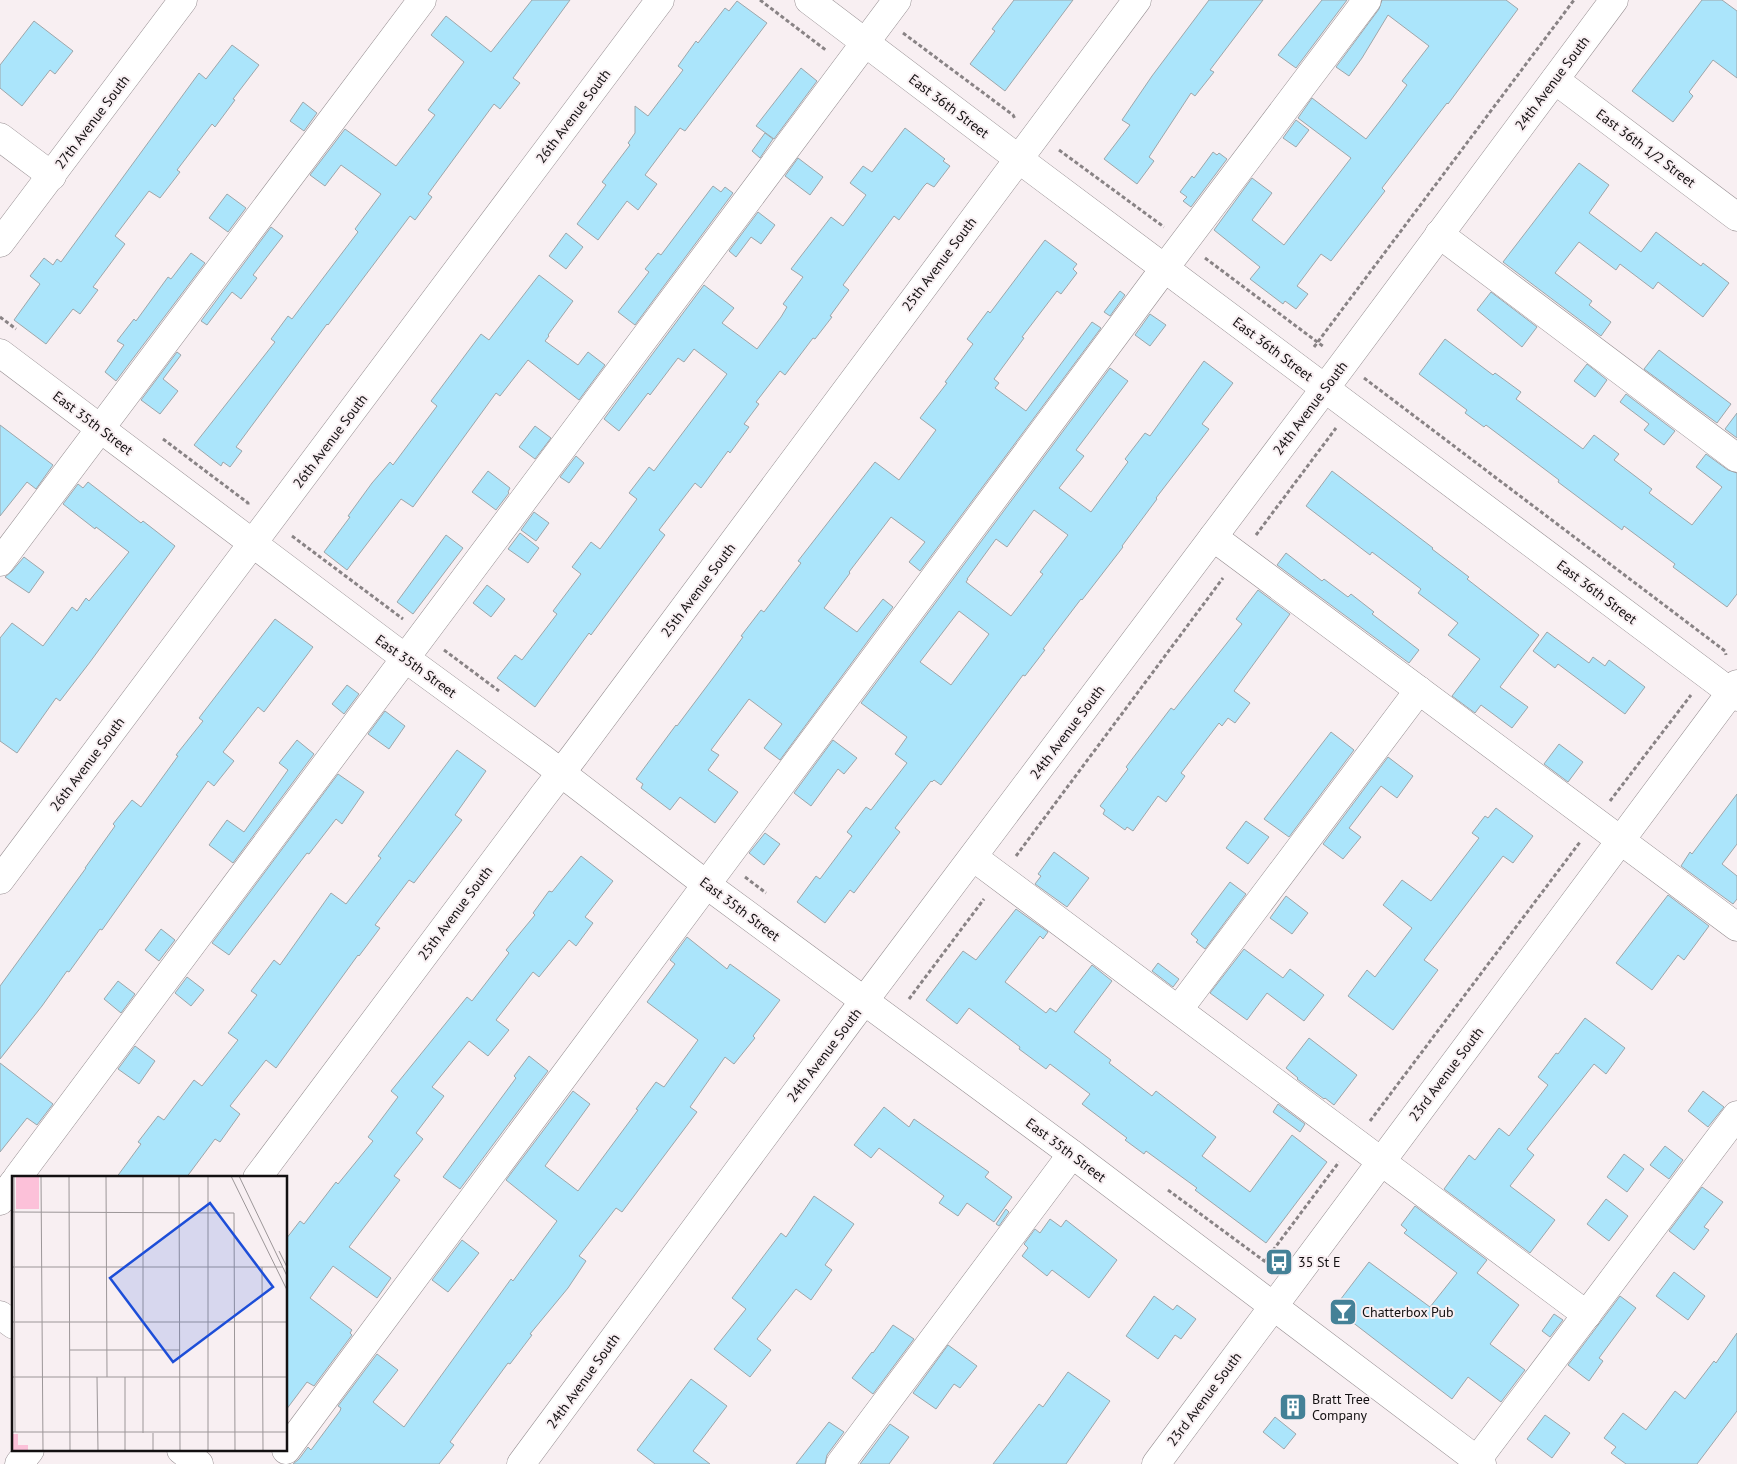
<svg xmlns="http://www.w3.org/2000/svg" width="1737" height="1464" font-family="'PT Sans',sans-serif">
<rect width="100%" height="100%" fill="#f8eff2"/>
<g fill="#abe5fb" stroke="#9ea6aa" fill-rule="evenodd">
<polygon points="532,0 570,0 513,78 520,83 500,109 494,104 428,194 432,197 415,220 410,216 328,325 327,324 236,447 242,451 230,467 223,462 221,466 194,445 275,342 271,339 288,316 292,319 358,232 355,229 381,194 341,165 325,186 310,175 345,129 396,166 435,115 428,110 464,62 431,35 446,16 491,52"/>
<polygon points="1014,0 1073,0 1005,91 970,64 995,31 992,29"/>
<polygon points="1209,0 1263,0 1210,70 1214,72 1195,96 1191,93 1149,157 1154,161 1137,184 1104,159 1130,125 1122,120 1152,76"/>
<polygon points="1322,0 1347,0 1296,68 1278,55"/>
<polygon points="1382,0 1506,0 1518,9 1448,104 1447,103 1382,188 1385,191 1331,261 1321,254 1297,286 1308,294 1296,309 1285,301 1283,304 1250,279 1260,267 1214,230 1252,178 1272,193 1252,220 1284,245 1351,158 1298,118 1312,98 1366,139 1390,108 1407,85 1402,81 1429,46 1388,15 1362,58 1349,76 1336,67 1379,9"/>
<polygon points="1702,0 1722,0 1737,11 1737,78 1713,60 1689,92 1693,96 1673,122 1632,91"/>
<polygon points="737,1 767,23 685,131 680,128 645,175 657,184 638,210 627,201 598,240 577,224 606,185 602,182 630,145 628,143 635,133 635,106 648,116 683,70 678,66 696,41 698,43 725,8 729,11"/>
<polygon points="34,21 73,51 55,74 50,70 22,106 0,88 0,65"/>
<polygon points="232,45 259,65 233,99 235,100 215,127 212,124 177,170 180,172 160,198 149,191 115,236 125,244 93,287 98,290 80,314 73,309 46,344 14,320 40,284 30,276 44,258 53,265 57,259 61,262 199,73 206,79"/>
<polygon points="801,68 817,81 774,139 756,126"/>
<polygon points="303,102 317,113 304,131 290,121"/>
<polygon points="1296,120 1309,130 1296,147 1283,138"/>
<polygon points="905,128 945,159 943,161 950,166 934,187 927,183 924,186 899,220 894,216 843,285 849,290 830,316 832,317 815,339 813,338 785,375 780,371 756,402 759,404 744,424 749,427 730,453 728,451 701,488 695,483 659,530 665,535 591,635 589,633 535,707 497,678 515,655 522,660 557,614 553,611 581,574 572,567 591,542 600,549 637,499 629,493 649,467 654,471 727,374 694,349 684,362 678,358 650,395 648,393 619,431 604,419 704,285 734,308 722,323 757,349 781,317 787,307 783,304 803,277 791,269 831,217 843,226 866,195 850,183 863,166 872,172"/>
<polygon points="765,133 773,139 760,158 752,151"/>
<polygon points="1213,152 1217,155 1219,153 1227,159 1191,207 1183,201 1187,197 1180,192 1192,176 1194,178"/>
<polygon points="798,158 823,177 810,195 785,176"/>
<polygon points="1579,163 1609,185 1589,213 1641,252 1656,232 1701,266 1703,263 1729,283 1703,317 1658,282 1653,289 1620,264 1616,270 1579,242 1555,273 1592,301 1589,305 1611,322 1601,336 1503,262"/>
<polygon points="713,186 721,192 725,187 733,193 635,325 618,312 649,272 645,269 658,253 661,255"/>
<polygon points="227,194 246,208 228,232 209,218"/>
<polygon points="758,212 775,225 761,244 751,237 736,257 729,251"/>
<polygon points="271,227 283,236 253,275 257,278 241,299 232,292 207,325 201,321"/>
<polygon points="566,233 583,247 566,269 549,256"/>
<polygon points="1045,240 1077,264 1073,269 1077,273 1061,294 1057,291 1022,337 1024,338 994,379 999,383 995,388 1026,411 1092,322 1101,328 920,571 909,562 925,542 891,517 849,572 850,573 824,608 857,632 883,599 893,607 780,760 764,748 782,724 749,699 711,750 719,755 708,770 738,792 715,823 680,797 670,810 641,788 643,784 636,779 676,725 677,726 716,674 743,637 741,636 761,610 764,612 801,563 798,561 875,462 899,480 936,430 920,418 947,383 945,382 973,344 967,339 988,311 990,313"/>
<polygon points="191,253 205,263 116,381 105,372 124,345 117,341 134,319 136,321 168,277 171,279"/>
<polygon points="539,275 573,301 548,335 549,336 545,341 578,365 588,352 605,365 579,400 528,360 500,396 496,393 413,507 401,499 347,570 324,552 350,517 348,516 372,483 390,462 393,465 437,406 431,401 481,334 489,340"/>
<polygon points="1120,291 1125,295 1110,316 1104,312"/>
<polygon points="1491,292 1537,327 1522,347 1477,310"/>
<polygon points="1150,314 1166,325 1150,346 1135,335"/>
<polygon points="1445,339 1493,375 1495,373 1521,392 1516,399 1583,449 1594,435 1619,454 1614,460 1652,489 1649,493 1692,525 1722,487 1696,467 1706,454 1728,470 1737,473 1737,594 1727,607 1673,567 1675,564 1624,526 1622,530 1558,482 1559,480 1486,425 1484,427 1465,413 1467,410 1419,374"/>
<polygon points="1659,350 1731,404 1717,423 1644,369"/>
<polygon points="177,352 181,355 163,379 178,391 160,414 141,400"/>
<path d="M 1204,361 L 1233,383 L 1202,424 L 1209,429 L 1156,498 L 1157,499 L 1122,546 L 1123,547 L 1082,600 L 1081,599 L 1043,649 L 1045,650 L 1025,676 L 1023,675 L 941,785 L 934,780 L 932,782 L 931,781 L 895,828 L 900,832 L 854,893 L 850,890 L 825,923 L 797,902 L 816,876 L 820,879 L 852,836 L 847,832 L 866,807 L 871,810 L 907,763 L 895,754 L 907,737 L 861,703 L 1110,368 L 1128,381 L 1076,450 L 1084,456 L 1059,488 L 1091,512 L 1128,462 L 1125,459 L 1145,433 L 1150,436 ZM 1034,510 L 1068,535 L 1040,572 L 1043,574 L 1011,616 L 966,582 L 968,579 L 967,579 L 996,539 L 1007,547 ZM 959,611 L 989,634 L 951,685 L 920,662 Z"/>
<polygon points="1587,364 1607,380 1595,397 1574,381"/>
<polygon points="1626,394 1675,431 1664,445 1644,430 1649,424 1620,402"/>
<polygon points="1737,413 1737,438 1725,429"/>
<polygon points="0,425 53,465 36,489 27,482 0,516"/>
<polygon points="535,426 551,438 535,459 519,447"/>
<polygon points="576,456 584,463 569,483 560,477"/>
<polygon points="488,471 510,488 508,492 509,493 496,510 472,492"/>
<polygon points="1332,471 1433,548 1432,549 1469,577 1467,579 1539,635 1500,687 1528,707 1512,728 1481,705 1475,713 1452,696 1480,659 1448,635 1458,623 1418,593 1421,589 1372,552 1370,555 1306,506"/>
<polygon points="88,482 141,523 143,521 175,546 90,662 60,701 56,698 17,753 0,741 0,638 12,623 43,646 72,607 77,611 86,598 89,601 129,552 96,527 95,529 63,504 78,484 83,488"/>
<polygon points="534,512 549,523 536,541 521,530"/>
<polygon points="520,533 539,548 528,563 508,549"/>
<polygon points="446,535 463,548 413,614 397,602"/>
<polygon points="1286,553 1322,581 1324,579 1348,597 1351,594 1374,612 1372,614 1419,650 1409,663 1277,565"/>
<polygon points="24,557 44,572 29,593 5,577 12,571"/>
<polygon points="487,585 505,599 491,617 473,603"/>
<polygon points="1258,590 1290,614 1234,691 1250,703 1235,723 1228,718 1222,726 1219,723 1181,773 1185,776 1166,802 1158,796 1133,831 1127,827 1125,830 1103,814 1105,810 1100,806 1128,769 1126,767 1171,708 1174,710 1242,624 1236,619"/>
<polygon points="275,619 313,647 264,712 258,707 223,752 234,761 214,786 208,781 102,930 100,929 69,972 67,971 42,1006 0,1059 0,986 86,868 85,868 115,826 113,824 132,800 141,807 178,756 176,755 203,721 199,718"/>
<polygon points="1547,632 1589,663 1593,657 1605,666 1609,660 1645,687 1625,714 1558,664 1555,668 1533,651"/>
<polygon points="347,685 359,694 344,714 332,704"/>
<polygon points="385,711 405,726 389,749 368,734"/>
<polygon points="1331,732 1354,750 1289,837 1264,819"/>
<polygon points="297,740 314,754 233,863 209,845 227,820 244,832 288,770 279,763"/>
<polygon points="833,740 857,758 844,774 838,769 811,806 794,793"/>
<polygon points="1559,744 1583,762 1568,782 1544,764"/>
<polygon points="457,750 486,771 455,815 462,820 414,883 409,880 375,925 380,928 359,956 358,955 276,1068 266,1060 230,1106 240,1114 220,1142 215,1139 186,1178 116,1178 141,1144 138,1142 158,1116 164,1120 194,1080 202,1086 238,1040 228,1033 257,995 251,991 274,960 280,965 331,893 346,904 381,858 378,856"/>
<polygon points="1388,757 1413,776 1397,798 1381,786 1349,828 1361,837 1343,859 1323,844"/>
<polygon points="338,774 364,792 342,824 336,819 309,854 307,853 229,955 212,943"/>
<polygon points="1737,794 1737,844 1722,864 1737,876 1737,899 1733,904 1681,866 1690,852 1692,854"/>
<polygon points="1496,808 1533,836 1513,863 1503,856 1424,960 1438,970 1393,1030 1348,996 1367,970 1375,977 1412,928 1383,905 1402,880 1431,901 1479,838 1472,833 1485,816 1488,818"/>
<polygon points="1246,821 1269,837 1248,864 1226,848"/>
<polygon points="765,833 780,844 764,865 749,853"/>
<polygon points="1054,852 1089,878 1067,907 1035,884 1041,876 1038,874"/>
<polygon points="581,856 613,881 585,917 593,923 576,946 569,940 539,977 533,972 496,1020 509,1030 488,1056 469,1041 432,1087 444,1096 416,1133 423,1139 394,1176 400,1180 349,1247 391,1278 377,1298 333,1266 310,1298 352,1330 350,1333 352,1335 314,1386 307,1382 286,1410 286,1239 300,1221 304,1224 336,1182 338,1184 373,1141 368,1137 398,1097 391,1091 467,997 472,1001 509,953 506,950 535,915 533,913 549,891 552,892"/>
<polygon points="1230,882 1246,894 1205,949 1196,942 1198,940 1191,934"/>
<polygon points="1668,895 1709,926 1684,960 1678,955 1652,990 1616,963"/>
<polygon points="1286,896 1308,913 1292,934 1270,918"/>
<polygon points="1016,909 1048,932 1043,939 1040,936 1005,982 1046,1013 1050,1008 1056,1012 1092,965 1112,981 1074,1032 1111,1060 1109,1063 1152,1096 1156,1091 1216,1137 1202,1156 1250,1192 1292,1135 1327,1162 1266,1243 1195,1190 1197,1188 1146,1151 1144,1154 1125,1140 1127,1138 1082,1104 1090,1094 1050,1064 1046,1069 1019,1049 1020,1047 969,1008 957,1024 926,1000 963,951 976,960"/>
<polygon points="161,929 175,940 159,961 145,950"/>
<polygon points="687,937 727,969 730,964 780,1000 753,1036 755,1038 734,1064 725,1057 690,1107 697,1112 622,1212 616,1208 579,1256 586,1261 568,1288 530,1334 532,1335 510,1364 508,1363 450,1442 454,1445 439,1464 293,1464 299,1459 308,1447 311,1450 340,1411 341,1408 338,1406 377,1354 398,1370 373,1402 404,1427 511,1279 513,1281 557,1221 506,1180 573,1091 590,1104 545,1166 578,1191 638,1110 636,1109 656,1082 664,1087 698,1040 647,1002 675,964 670,960"/>
<polygon points="1244,949 1283,978 1290,969 1324,995 1304,1021 1267,993 1247,1020 1210,993"/>
<polygon points="1158,963 1179,979 1173,987 1152,971"/>
<polygon points="187,977 204,990 191,1006 175,993"/>
<polygon points="118,981 135,994 121,1013 104,999"/>
<polygon points="1585,1018 1625,1048 1606,1074 1594,1064 1527,1149 1534,1155 1510,1186 1555,1220 1530,1253 1444,1189 1469,1155 1475,1160 1499,1128 1509,1136 1548,1085 1538,1077 1556,1053 1558,1054"/>
<polygon points="1309,1038 1357,1075 1334,1105 1325,1098 1324,1099 1297,1079 1298,1078 1286,1068"/>
<polygon points="135,1046 155,1061 139,1084 118,1069"/>
<polygon points="529,1056 548,1071 460,1189 443,1177 516,1078 514,1076"/>
<polygon points="0,1063 53,1104 37,1125 27,1118 0,1152"/>
<polygon points="1703,1091 1724,1107 1708,1127 1688,1111"/>
<polygon points="1278,1104 1305,1124 1300,1132 1273,1112"/>
<polygon points="884,1107 909,1127 914,1119 989,1172 985,1177 1012,1197 994,1222 967,1203 958,1216 939,1203 944,1196 879,1148 871,1158 854,1145"/>
<polygon points="1665,1146 1683,1160 1669,1179 1650,1165"/>
<polygon points="1624,1154 1644,1169 1627,1192 1607,1177"/>
<polygon points="1702,1187 1723,1202 1704,1227 1709,1230 1694,1250 1669,1231"/>
<polygon points="814,1196 854,1224 825,1265 832,1270 811,1300 796,1289 757,1339 771,1350 750,1377 714,1349 746,1309 732,1298 781,1233 786,1237"/>
<polygon points="1606,1199 1628,1216 1609,1241 1587,1224"/>
<polygon points="1415,1206 1487,1260 1477,1273 1519,1305 1490,1344 1525,1370 1501,1402 1468,1377 1452,1399 1334,1308 1369,1262 1430,1307 1457,1273 1404,1233 1407,1230 1401,1225"/>
<polygon points="1006,1209 1009,1212 999,1226 996,1224"/>
<polygon points="1050,1219 1061,1227 1066,1220 1117,1260 1089,1298 1052,1270 1047,1276 1022,1256 1028,1248 1024,1244 1035,1229 1040,1233"/>
<polygon points="462,1240 479,1253 448,1292 432,1280"/>
<polygon points="1674,1272 1705,1296 1688,1320 1656,1296"/>
<polygon points="1154,1296 1173,1310 1177,1305 1196,1319 1181,1339 1175,1335 1158,1359 1126,1336"/>
<polygon points="1620,1296 1636,1308 1599,1358 1603,1361 1589,1381 1568,1365"/>
<polygon points="1554,1314 1563,1320 1550,1337 1542,1331"/>
<polygon points="893,1325 914,1339 873,1394 852,1378 872,1352 873,1353"/>
<polygon points="1737,1333 1737,1411 1697,1464 1626,1464 1611,1453 1616,1447 1604,1438 1623,1413 1646,1430 1675,1391 1685,1399 1714,1361 1716,1363"/>
<polygon points="948,1345 977,1366 960,1388 954,1384 936,1409 913,1393"/>
<polygon points="1068,1372 1110,1401 1066,1464 993,1464 1039,1404 1043,1407"/>
<polygon points="691,1379 727,1406 693,1451 710,1464 655,1464 637,1450"/>
<polygon points="1545,1415 1570,1433 1552,1458 1527,1439"/>
<polygon points="1275,1417 1296,1434 1284,1449 1263,1432"/>
<polygon points="829,1422 844,1432 827,1455 825,1464 796,1464"/>
<polygon points="890,1424 909,1437 889,1464 860,1464"/>
</g>
<g fill="none" stroke-linecap="round" stroke-linejoin="round">
<g stroke="#968e91" stroke-width="29">
<g id="minor">
<polyline points="809,0 1036,172 1737,697"/>
<polyline points="1555,80 1737,217"/>
<polyline points="0,137 52,176"/>
<polyline points="1439,234 1737,458"/>
<polyline points="0,243 183,0"/>
<polyline points="0,353 405,658 543,759 707,885 1072,1154 1482,1464"/>
<polyline points="1213,537 1737,927"/>
<polyline points="0,562 422,0"/>
<polyline points="973,857 1587,1315"/>
<polyline points="0,880 660,0"/>
<polyline points="1179,1009 1419,690"/>
<polyline points="17,1178 897,0"/>
<polyline points="257,1178 543,796 574,756 1137,0"/>
<polyline points="0,1201 14,1182"/>
<polyline points="0,1315 14,1325"/>
<polyline points="181,1450 199,1464"/>
<polyline points="286,1450 1164,269 1367,0"/>
<polyline points="19,1464 30,1450"/>
<polyline points="521,1464 849,1021 1344,363 1614,0"/>
<polyline points="840,1464 1072,1154"/>
<polyline points="1156,1464 1737,684"/>
<polyline points="1474,1464 1737,1115"/>
</g>
</g>
<g stroke="#898385" stroke-width="3" stroke-dasharray="4 2.5" stroke-linecap="butt">
<polyline points="760,0 827,51"/>
<polyline points="903,33 1013,115 1015,119"/>
<polyline points="1059,150 1164,227"/>
<polyline points="1205,258 1324,347"/>
<polyline points="0,317 16,329"/>
<polyline points="1314,347 1574,0"/>
<polyline points="1364,378 1725,651 1726,655"/>
<polyline points="163,439 248,503 248,505"/>
<polyline points="1256,535 1336,428"/>
<polyline points="292,536 403,619"/>
<polyline points="444,650 499,691"/>
<polyline points="1610,801 1691,695"/>
<polyline points="1016,856 1223,578"/>
<polyline points="745,877 766,893"/>
<polyline points="909,999 984,899"/>
<polyline points="1370,1121 1580,842"/>
<polyline points="1168,1190 1271,1266"/>
<polyline points="1265,1261 1339,1162"/>
</g>
<use href="#minor" stroke="#fff" stroke-width="28"/>
</g>
<defs>
<g id="bus-square" transform="scale(1.4375)"><rect x="-9" y="-9" width="18" height="18" rx="4" fill="#448197" stroke="#f8eff2"/><path d="M-5-6H5V4H4V6H2V4H-2V6H-4V4H-5ZM-3.5-4V0h7V-4ZM-3.5 1.2v1.5H-2V1.2ZM2 1.2v1.5H3.5V1.2Z" fill="#fff"/></g>
<g id="bar-square" transform="scale(1.4375)"><rect x="-9" y="-9" width="18" height="18" rx="4" fill="#448197" stroke="#f8eff2"/><path d="M-6-5H6L.8 .8V4.5H3.5V6h-7V4.5H-.8V.8Z" fill="#fff"/></g>
<g id="building-square" transform="scale(1.4375)"><rect x="-9" y="-9" width="18" height="18" rx="4" fill="#448197" stroke="#f8eff2"/><path d="M-4-6H4V6H1V3H-1V6H-4ZM-2.5-4.3h1.7v1.8h-1.7ZM.8-4.3h1.7v1.8H.8ZM-2.5-1h1.7V.8h-1.7ZM.8-1h1.7V.8H.8Z" fill="#fff"/></g>
</defs>
<g fill-rule="evenodd">
<use href="#bus-square" x="1279" y="1262"/>
<use href="#bar-square" x="1343" y="1312"/>
<use href="#building-square" x="1293" y="1407"/>
</g>
<g text-anchor="middle" stroke-width="4" stroke-linejoin="round" paint-order="stroke">
<g font-size="14" fill="#131011" stroke="#f8eff2">
<text transform="translate(1552 83) rotate(-53)" y="5">24th Avenue South</text>
<text transform="translate(949 106) rotate(37)" y="5">East 36th Street</text>
<text transform="translate(573 116) rotate(-53)" y="5">26th Avenue South</text>
<text transform="translate(92 122) rotate(-53)" y="5">27th Avenue South</text>
<text transform="translate(1646 148) rotate(37)" y="5">East 36th 1/2 Street</text>
<text transform="translate(939 264) rotate(-53)" y="5">25th Avenue South</text>
<text transform="translate(1273 349) rotate(37)" y="5">East 36th Street</text>
<text transform="translate(1310 408) rotate(-53)" y="5">24th Avenue South</text>
<text transform="translate(93 423) rotate(37)" y="5">East 35th Street</text>
<text transform="translate(330 441) rotate(-53)" y="5">26th Avenue South</text>
<text transform="translate(698 590) rotate(-53)" y="5">25th Avenue South</text>
<text transform="translate(1597 592) rotate(37)" y="5">East 36th Street</text>
<text transform="translate(416 666) rotate(36)" y="5">East 35th Street</text>
<text transform="translate(1067 732) rotate(-53)" y="5">24th Avenue South</text>
<text transform="translate(87 764) rotate(-53)" y="5">26th Avenue South</text>
<text transform="translate(740 909) rotate(37)" y="5">East 35th Street</text>
<text transform="translate(455 913) rotate(-53)" y="5">25th Avenue South</text>
<text transform="translate(824 1055) rotate(-53)" y="5">24th Avenue South</text>
<text transform="translate(1446 1074) rotate(-53)" y="5">23rd Avenue South</text>
<text transform="translate(1066 1150) rotate(37)" y="5">East 35th Street</text>
<text transform="translate(583 1381) rotate(-54)" y="5">24th Avenue South</text>
<text transform="translate(1204 1399) rotate(-53)" y="5">23rd Avenue South</text>
</g>
<g font-size="14" fill="#131011" stroke="#f8eff2" text-anchor="start">
<text x="1298" y="1267">35 St E</text>
<text x="1362" y="1317">Chatterbox Pub</text>
<text x="1312" y="1404">Bratt Tree<tspan x="1312" dy="16">Company</tspan></text>
</g>
</g>
<g transform="translate(12 1176)">
<rect width="275" height="275" fill="#f8eff2"/>
<path d="M 4,0 L 27,0 L 27,33 L 4,33 ZM 0,258 L 6,258 L 6,269 L 16,269 L 16,275 L 0,275 Z" fill="#fcc1d9"/>
<path fill="none" stroke="#9c9698" stroke-width="1" d="M 2,0 L 3,256M 29,0 L 31,275M 57,0 L 58,275M 94,0 L 95,201M 131,0 L 131,257M 167,0 L 168,275M 219,0 L 275,114M 227,0 L 275,100M 0,36 L 222,37 L 223,275M 267,75 L 275,91M 0,91 L 271,91M 250,91 L 251,275M 0,146 L 275,146M 58,174 L 168,174M 0,201 L 275,201M 85,201 L 86,275M 0,256 L 275,256M 141,257 L 141,275M 113,275 L 113,201M 196,275 L 196,0"/>
<path fill="#1d4ed8" fill-opacity="0.15" stroke="#1d4ed8" stroke-width="2.5" d="M 198,27 L 261,111 L 161,186 L 98,102 Z"/>
<rect width="275" height="275" fill="none" stroke="#131011" stroke-width="2.5"/>
</g>
</svg>
